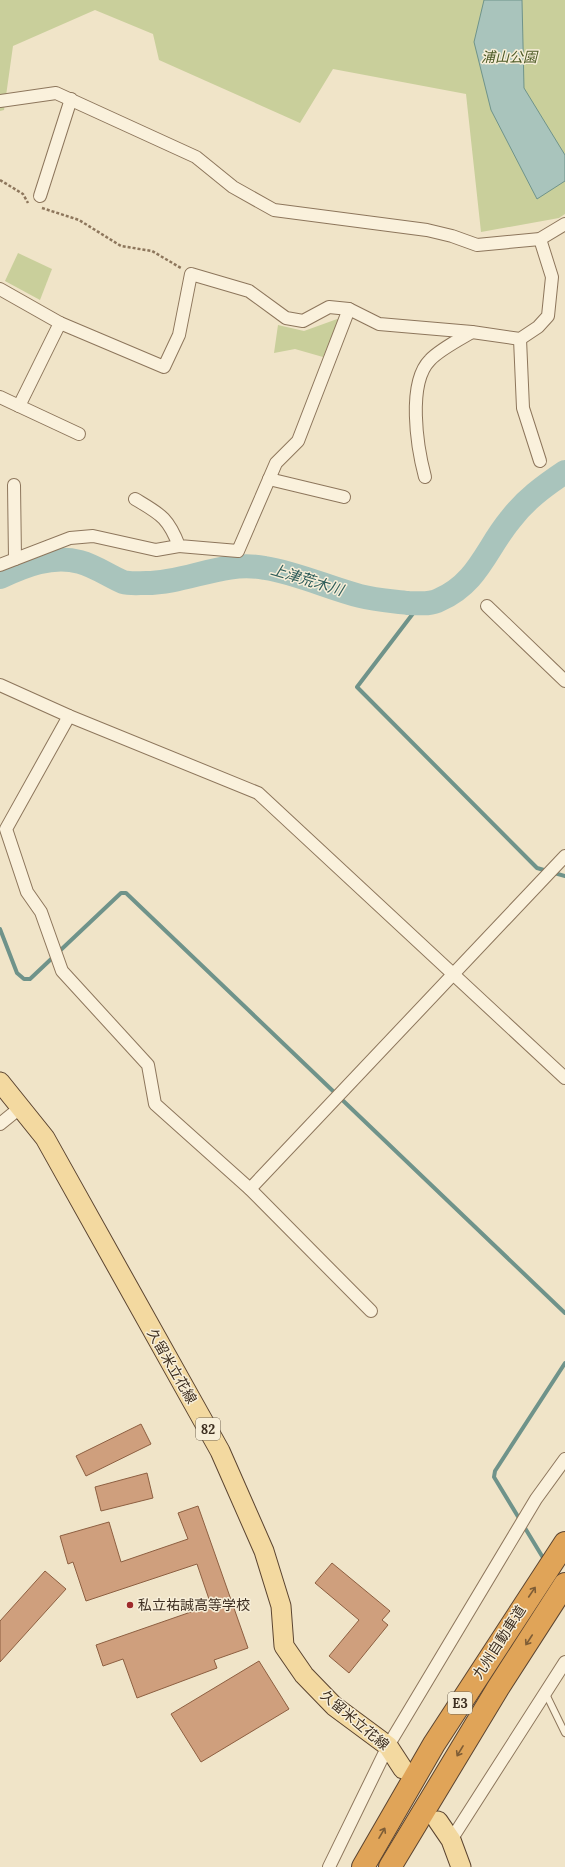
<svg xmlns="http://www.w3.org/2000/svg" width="565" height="1867" font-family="Lora,'Noto Sans JP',serif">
<rect width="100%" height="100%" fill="#f0e4c8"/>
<g fill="#c9cf9b">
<polygon points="0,0 565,0 565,214 559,218 481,232 466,94 333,69 300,123 159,60 153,34 95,10 13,46 4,110 0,111"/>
<polygon points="18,253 52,269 40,300 5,281"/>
<polygon points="340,318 323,357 295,349 274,353 278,325 304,331"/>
</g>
<polygon fill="#a9c4bc" stroke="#6f938a" points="484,0 522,0 524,88 565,155 565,181 537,199 491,110 474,42"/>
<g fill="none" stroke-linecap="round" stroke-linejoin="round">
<g stroke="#6f938a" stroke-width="4">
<polyline points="421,603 357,687 537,868 565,876"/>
<polyline points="0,929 17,973 24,979 30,979 121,893 126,893 565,1313"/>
<polyline points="545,1561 494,1477 495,1471 565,1363"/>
</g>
<path stroke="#a9c4bc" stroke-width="24" d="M 0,577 C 24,566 52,554 80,562 C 95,566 109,576 123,582 C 130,584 139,583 146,583 C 187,583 223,560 265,568 C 297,573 329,588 360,596 C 375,600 392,601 408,603 C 418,603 430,605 439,600 C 478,583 486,549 510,520 C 525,500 544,486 565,472"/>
</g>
<g fill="#cf9f7d" stroke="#8d5f41">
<polygon points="141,1424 151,1444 86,1476 76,1456"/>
<polygon points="147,1473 153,1498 101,1511 95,1487"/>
<polygon points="198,1506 248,1648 214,1660 217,1668 137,1698 123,1659 103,1666 96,1645 211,1605 197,1564 86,1601 73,1562 68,1564 60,1536 109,1522 121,1562 188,1539 178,1513"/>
<polygon points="332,1563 390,1611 382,1620 388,1625 349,1673 329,1656 359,1620 315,1583"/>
<polygon points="45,1571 66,1589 0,1662 0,1621"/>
<polygon points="259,1661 289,1709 201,1762 171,1714"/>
</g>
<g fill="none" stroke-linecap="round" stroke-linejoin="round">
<g stroke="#8d765c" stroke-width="8">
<polyline id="lane" points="545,1692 565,1733"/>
</g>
<g stroke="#8d765c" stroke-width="14">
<g id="street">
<polyline points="0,101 56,93 196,157 233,187 274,210 427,230 452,236 477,245 540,239 565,224"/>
<polyline points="40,196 71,99"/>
<polyline points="0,289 60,323 164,367 179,335 191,274 249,291 286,318 303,321 329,307 349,309 379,324 472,332 520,339 538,327 548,316 552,277 540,239"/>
<polyline points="520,339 523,408 540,461"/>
<polyline points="0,397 19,406 60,323"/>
<polyline points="19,406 79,434"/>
<path d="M 425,477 C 417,447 407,383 430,360 C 439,350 460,339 472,332"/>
<polyline points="269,479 344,497"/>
<polyline points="14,485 15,559"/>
<path d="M 135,499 C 160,514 168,517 179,546 L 238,551 L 276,463 L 298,441 L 349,309"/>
<polyline points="0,565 70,538 93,536 156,550 179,546"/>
<polyline points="487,606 565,681"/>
<polyline points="0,685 69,716 258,793 565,1078"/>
<polyline points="69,716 6,829 27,892 41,912 62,971 148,1065 155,1104 250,1189 371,1311"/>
<polyline points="0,1124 21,1107"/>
<polyline points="250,1189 565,856"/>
<polyline points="451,1840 565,1662"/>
<polyline points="329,1867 388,1746 536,1499 565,1459"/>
</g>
</g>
<g stroke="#5b4430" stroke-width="21">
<g id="primary">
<polyline points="0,1082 45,1138 220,1451 264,1551 281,1606 284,1646 304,1675 334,1706 388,1746 403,1769"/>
<polyline points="438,1821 451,1840 461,1867"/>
</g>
</g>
<g stroke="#5b4430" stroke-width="24">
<g id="highway">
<polyline points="363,1867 434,1744 565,1543"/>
<polyline points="390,1867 498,1688 565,1584"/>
</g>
</g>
<g stroke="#8d765c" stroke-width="2.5" stroke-dasharray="3 2" stroke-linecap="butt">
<polyline points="0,180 23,194 28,203"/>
<polyline points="42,208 79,220 121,246 152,251 181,268"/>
</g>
<use href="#lane" stroke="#faf1dc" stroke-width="6"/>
<use href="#street" stroke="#faf1dc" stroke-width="12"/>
<use href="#primary" stroke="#f3d9a0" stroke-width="19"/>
<use href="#highway" stroke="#e0a458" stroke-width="22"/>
</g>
<defs><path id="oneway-shaft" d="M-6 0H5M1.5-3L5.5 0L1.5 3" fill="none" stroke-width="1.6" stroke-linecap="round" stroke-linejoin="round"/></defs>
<g stroke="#7e5d36">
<use href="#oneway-shaft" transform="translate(532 1592) rotate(-56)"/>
<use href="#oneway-shaft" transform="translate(529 1640) rotate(123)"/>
<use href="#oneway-shaft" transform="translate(460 1751) rotate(121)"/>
<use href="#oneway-shaft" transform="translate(382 1833) rotate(-60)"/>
</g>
<circle fill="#9e2a2b" stroke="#f7eed8" stroke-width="1.5" cx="130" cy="1605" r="4"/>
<g text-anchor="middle" stroke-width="3" stroke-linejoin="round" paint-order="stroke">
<g fill="#f7eed8" stroke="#756857" stroke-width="1">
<rect x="196" y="1418" width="24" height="22" rx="3"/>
<rect x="448" y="1692" width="24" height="22" rx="3"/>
</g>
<g font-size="13" font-weight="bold" fill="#3d2e20">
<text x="208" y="1434">82</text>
<text x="460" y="1708">E3</text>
</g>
<g font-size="14" font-style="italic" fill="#4d5a26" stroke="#f7eed8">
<text x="509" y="62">浦山公園</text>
</g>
<g font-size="14" fill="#3d2e20" stroke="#f7eed8">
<text transform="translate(172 1366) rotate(60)" y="5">久留米立花線</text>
<text transform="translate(499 1642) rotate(-57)" y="5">九州自動車道</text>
<text transform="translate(355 1720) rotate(40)" y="5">久留米立花線</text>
</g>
<g font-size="14" fill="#3d2e20" stroke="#f7eed8" text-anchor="start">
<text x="138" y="1610">私立祐誠高等学校</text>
</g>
<g font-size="15" font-style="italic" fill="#2f5d5a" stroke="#f7eed8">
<text transform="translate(307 580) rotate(17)" y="5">上津荒木川</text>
</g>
</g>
</svg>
